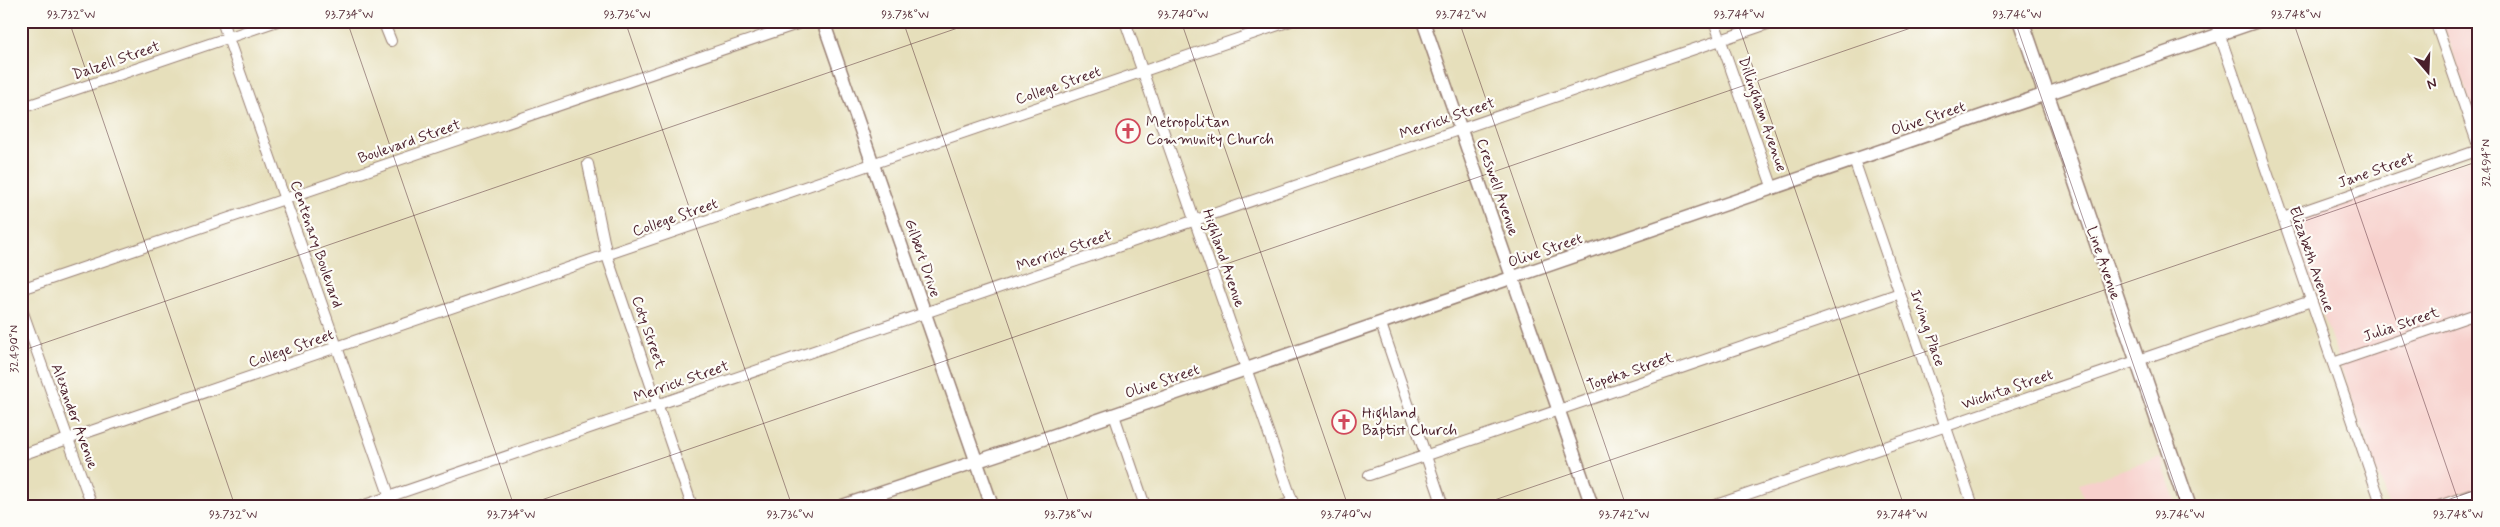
<svg xmlns="http://www.w3.org/2000/svg" width="2500" height="527" font-family="Mynerve,sans-serif">
<rect width="100%" height="100%" fill="#fdfcf7"/>
<filter id="ink" filterUnits="userSpaceOnUse"><feTurbulence type="fractalNoise" baseFrequency=".02" numOctaves="2"/><feDisplacementMap in="SourceGraphic" scale="10" xChannelSelector="R" yChannelSelector="G"/><feConvolveMatrix kernelMatrix="1 2 1 2 8 2 1 2 1" color-interpolation-filters="sRGB"/></filter>
<filter id="wash" filterUnits="userSpaceOnUse"><feTurbulence type="fractalNoise" baseFrequency=".0096" numOctaves="4" result="noise"/><feDisplacementMap in="SourceGraphic" scale="20" xChannelSelector="R" yChannelSelector="G"/><feGaussianBlur stdDeviation="1.12" result="paint"/><feColorMatrix in="noise" values="0 0 0 0 0 0 0 0 0 0 0 0 0 0 0 0 0 1.4 0 .05"/><feComposite in="paint" operator="in"/></filter>
<g filter="url(#wash)">
<rect width="100%" height="100%" fill="#e6dfbb"/>
<g fill="#f7d0cc">
<polygon points="2442,21 2479,21 2479,128"/>
<polygon points="2479,157 2479,487 2425,506 2389,506 2292,224 2301,217"/>
<polygon points="2160,457 2177,506 2086,506 2079,484"/>
</g>
</g>
<g filter="url(#ink)">
<g fill="none" stroke-linecap="round" stroke-linejoin="round">
<g stroke="#987f73" stroke-width="12">
<g id="minor">
<polyline points="222,21 393,506"/>
<polyline points="383,21 391,41"/>
<polyline points="1125,21 1294,506"/>
<polyline points="1714,21 1773,189"/>
<polyline points="2215,21 2382,506"/>
<polyline points="2435,21 2479,148"/>
<polyline points="21,108 277,21"/>
<polyline points="1854,160 1973,506"/>
<polyline points="588,164 607,256 692,506"/>
<polyline points="2283,218 2479,150"/>
<polyline points="21,289 806,21"/>
<polyline points="21,307 92,506"/>
<polyline points="1381,324 1443,506"/>
<polyline points="2333,363 2479,313"/>
<polyline points="1114,415 1145,506"/>
<polyline points="21,455 1290,21"/>
<polyline points="1369,475 1900,293"/>
<polyline points="362,506 1776,21"/>
<polyline points="1282,506 1293,502"/>
<polyline points="1713,506 2311,301"/>
<polyline points="2439,506 2479,492"/>
</g>
</g>
<g stroke="#987f73" stroke-width="15">
<g id="tertiary">
<polyline points="823,21 992,506"/>
<polyline points="1423,21 1592,506"/>
<polyline points="842,506 1011,450 2258,21"/>
</g>
</g>
<g stroke="#987f73" stroke-width="18">
<polyline id="secondary" points="2021,21 2188,506"/>
</g>
<use href="#minor" stroke="#fff" stroke-width="10"/>
<use href="#tertiary" stroke="#fff" stroke-width="12"/>
<use href="#secondary" stroke="#fff" stroke-width="15"/>
</g>
</g>
<path fill="none" stroke="#4a1f2b" stroke-width="1" stroke-opacity="0.45" d="M 69,21 L 235,506M 347,21 L 514,506M 625,21 L 792,506M 903,21 L 1070,506M 1181,21 L 1348,506M 1459,21 L 1626,506M 1737,21 L 1904,506M 2015,21 L 2182,506M 2293,21 L 2460,506M 21,23 L 25,21M 21,351 L 978,21M 524,506 L 1931,21M 1477,506 L 2479,161M 2430,506 L 2479,489"/>
<defs>
<g id="church-ring" transform="scale(1.25)"><circle r="9.5" fill="#fdfcf7" stroke="#d1495b" stroke-width="1.5"/><path d="M-1.2-6h2.4v3.5h3.3v2.4h-3.3V6h-2.4V-.1h-3.3v-2.4h3.3Z" fill="#d1495b"/></g>
</defs>
<g fill-rule="evenodd">
<use href="#church-ring" x="1128" y="131"/>
<use href="#church-ring" x="1344" y="422"/>
</g>
<g text-anchor="middle" stroke-width="4.5" stroke-linejoin="round" paint-order="stroke">
<g font-size="15" fill="#4a1f2b" stroke="#fdfcf7">
<text transform="translate(116 60) rotate(-19)" y="5">Dalzell Street</text>
<text transform="translate(1058 85) rotate(-19)" y="5">College Street</text>
<text transform="translate(1763 114) rotate(71)" y="5">Dillingham Avenue</text>
<text transform="translate(1447 118) rotate(-19)" y="5">Merrick Street</text>
<text transform="translate(1928 118) rotate(-19)" y="5">Olive Street</text>
<text transform="translate(409 141) rotate(-19)" y="5">Boulevard Street</text>
<text transform="translate(2376 170) rotate(-19)" y="5">Jane Street</text>
<text transform="translate(1498 187) rotate(71)" y="5">Creswell Avenue</text>
<text transform="translate(675 217) rotate(-19)" y="5">College Street</text>
<text transform="translate(317 244) rotate(71)" y="5">Centenary Boulevard</text>
<text transform="translate(1064 250) rotate(-19)" y="5">Merrick Street</text>
<text transform="translate(1545 250) rotate(-19)" y="5">Olive Street</text>
<text transform="translate(923 258) rotate(71)" y="5">Gilbert Drive</text>
<text transform="translate(1224 258) rotate(71)" y="5">Highland Avenue</text>
<text transform="translate(2312 259) rotate(71)" y="5">Elizabeth Avenue</text>
<text transform="translate(2104 263) rotate(71)" y="5">Line Avenue</text>
<text transform="translate(2401 324) rotate(-19)" y="5">Julia Street</text>
<text transform="translate(1928 328) rotate(71)" y="5">Irving Place</text>
<text transform="translate(649 332) rotate(71)" y="5">Coty Street</text>
<text transform="translate(291 348) rotate(-19)" y="5">College Street</text>
<text transform="translate(1630 371) rotate(-19)" y="5">Topeka Street</text>
<text transform="translate(681 381) rotate(-19)" y="5">Merrick Street</text>
<text transform="translate(1162 381) rotate(-19)" y="5">Olive Street</text>
<text transform="translate(2007 389) rotate(-19)" y="5">Wichita Street</text>
<text transform="translate(75 416) rotate(70)" y="5">Alexander Avenue</text>
</g>
<g font-size="15" fill="#4a1f2b" stroke="#fdfcf7" text-anchor="start">
<text x="1146" y="127">Metropolitan<tspan x="1146" dy="17">Community Church</tspan></text>
<text x="1362" y="418">Highland<tspan x="1362" dy="17">Baptist Church</tspan></text>
</g>
</g>
<rect width="2500" height="527" fill="none" stroke="#fdfcf7" stroke-width="55"/>
<g transform="translate(2428 72) rotate(161)" stroke="#fdfcf7" stroke-width="4" paint-order="stroke">
<path d="M0-4L9 19L0 12L-9 19Z" fill="#4a1f2b"/>
<text y="-8" font-size="14" font-weight="bold" text-anchor="middle" fill="#4a1f2b">N</text>
</g>
<rect x="28" y="28" width="2444" height="472" fill="none" stroke="#4a1f2b" stroke-width="2"/>
<g font-size="12" text-anchor="middle" fill="#4a1f2b">
<text x="71" y="18">93.732°W</text>
<text x="349" y="18">93.734°W</text>
<text x="627" y="18">93.736°W</text>
<text x="905" y="18">93.738°W</text>
<text x="1183" y="18">93.740°W</text>
<text x="1461" y="18">93.742°W</text>
<text x="1739" y="18">93.744°W</text>
<text x="2017" y="18">93.746°W</text>
<text x="2296" y="18">93.748°W</text>
<text transform="translate(2486 163) rotate(-90)" y="4">32.494°N</text>
<text transform="translate(14 349) rotate(-90)" y="4">32.490°N</text>
<text x="233" y="518">93.732°W</text>
<text x="511" y="518">93.734°W</text>
<text x="790" y="518">93.736°W</text>
<text x="1068" y="518">93.738°W</text>
<text x="1346" y="518">93.740°W</text>
<text x="1624" y="518">93.742°W</text>
<text x="1902" y="518">93.744°W</text>
<text x="2180" y="518">93.746°W</text>
<text x="2458" y="518">93.748°W</text>
</g>
</svg>
